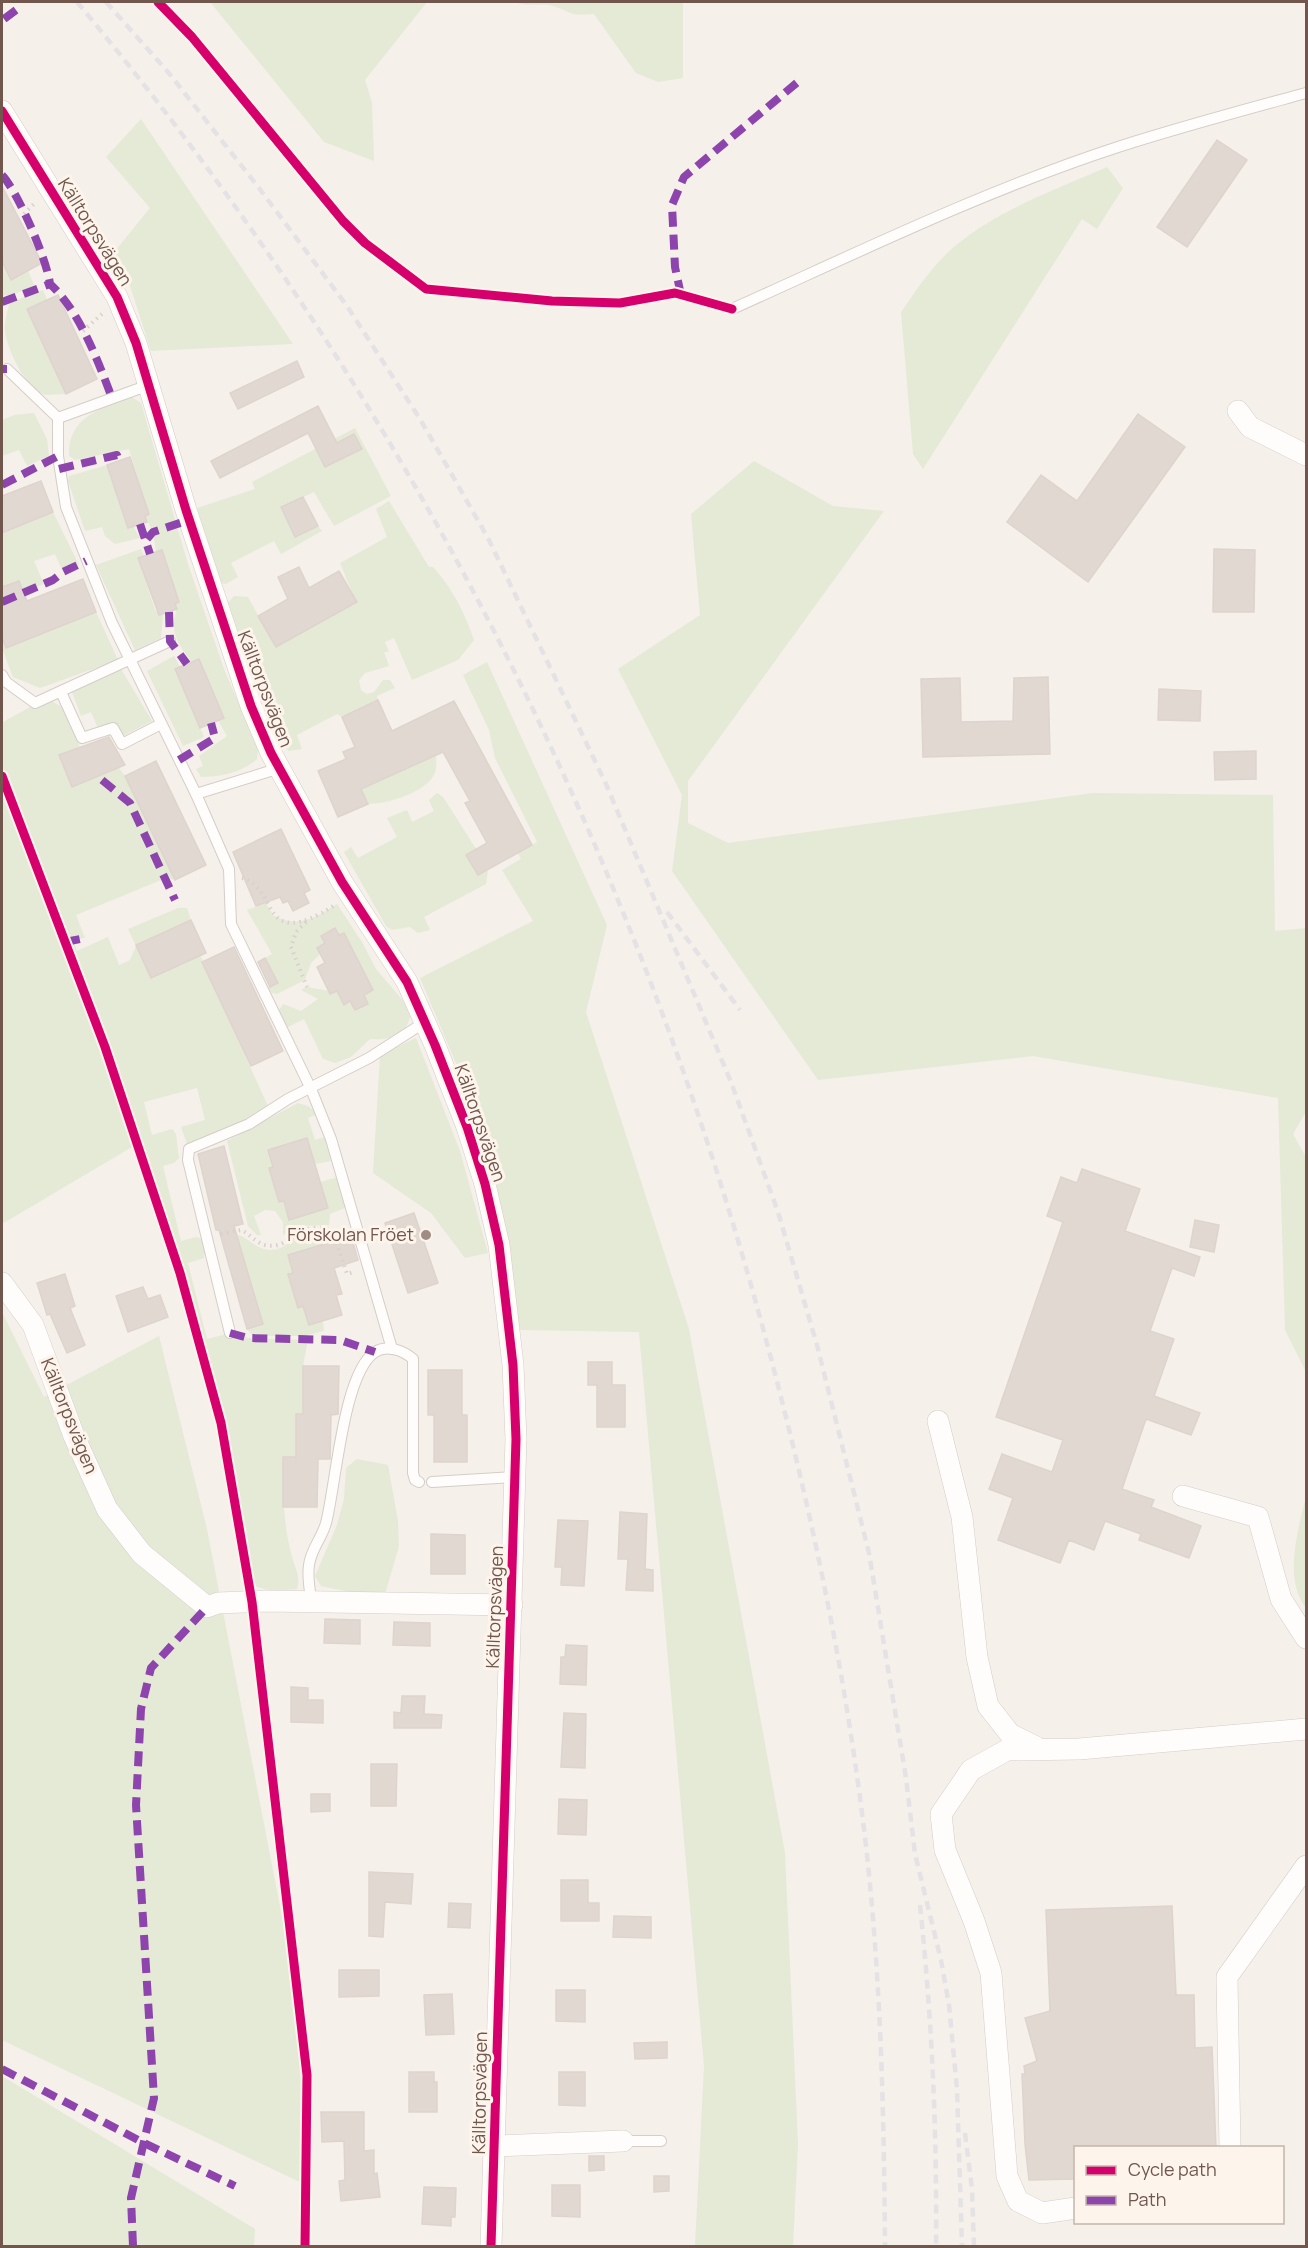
<svg xmlns="http://www.w3.org/2000/svg" width="1308" height="2248" font-family="Manrope,sans-serif">
<rect width="100%" height="100%" fill="#f5f0ea"/>
<g fill="#e4ead6">
<polygon points="210,2 427,2 365,80 372,103 374,161 324,142"/>
<path d="M 515,2 L 683,2 L 683,78 L 658,82 L 636,73 L 594,14 C 567,16 575,13 553,6 C 540,2 528,8 515,2 Z"/>
<polygon points="141,119 293,344 151,351 130,286 111,256 150,208 106,157"/>
<path d="M 1107,167 L 1123,188 L 1097,229 L 1082,219 L 923,469 L 913,454 L 901,312 C 918,288 935,261 960,242 C 1003,208 1057,189 1107,167 Z"/>
<polygon points="2,261 11,279 28,271 34,285 15,294 2,296"/>
<path d="M 43,290 L 47,300 L 27,309 L 66,394 C 60,394 53,395 47,395 C 27,393 7,349 5,331 C 4,322 8,311 9,303 Z"/>
<path d="M 125,397 L 132,397 L 141,403 L 188,564 L 224,669 L 258,749 L 257,759 C 241,773 221,777 201,777 L 196,769 L 203,766 L 199,756 L 227,736 L 218,720 L 224,717 L 199,659 L 192,662 C 183,650 173,639 174,623 C 174,615 178,611 175,604 L 179,602 L 162,551 L 156,552 L 153,532 L 145,516 L 149,514 L 129,449 L 75,460 L 69,456 C 68,418 96,412 125,397 Z"/>
<polygon points="34,413 47,439 49,456 27,466 19,450 2,456 2,420 14,415"/>
<polygon points="355,428 391,496 334,526 314,492 282,507 295,536 318,526 322,531 281,554 274,541 231,563 238,577 226,584 220,583 197,508 255,489 252,482"/>
<polygon points="754,461 833,506 884,511 688,781 688,823 728,843 1093,793 1273,795 1275,931 1306,928 1306,1112 1293,1134 1306,1157 1306,1372 1285,1330 1278,1098 1033,1056 818,1080 672,871 682,795 618,669 700,615 691,514"/>
<polygon points="107,465 126,522 130,521 140,538 115,544 105,536 102,527 85,531 68,481 69,476"/>
<path d="M 389,501 L 429,567 L 433,567 C 452,588 465,613 474,640 L 458,660 L 412,680 L 394,638 L 385,642 L 389,652 L 384,652 L 389,666 L 365,673 L 359,680 L 361,690 L 367,694 L 374,692 L 383,680 L 390,680 L 395,688 L 377,696 L 378,700 L 342,717 L 337,714 L 297,735 L 302,749 L 289,751 L 277,741 L 228,603 L 234,596 L 248,597 L 275,646 L 356,602 L 340,563 L 387,537 L 376,509 Z"/>
<polygon points="53,512 79,565 63,572 55,554 34,561 44,584 24,592 19,581 2,587 2,533"/>
<polygon points="141,549 144,556 138,558 155,610 163,614 161,638 135,650 96,565"/>
<polygon points="96,612 118,660 40,688 13,677 2,648 2,637 6,648"/>
<polygon points="174,656 180,667 175,670 204,737 183,746 147,671"/>
<polygon points="487,662 607,925 586,1012 689,1329 785,1853 798,2144 793,2246 695,2246 704,2066 639,1332 519,1330 490,1144 420,978 533,921 502,870 521,859 518,853 537,842 495,758 489,730 463,675"/>
<polygon points="121,669 152,721 121,737 114,722 98,728 91,712 81,716 72,692"/>
<path d="M 46,698 L 62,707 L 80,747 L 59,755 L 118,767 L 125,776 L 175,880 L 166,878 L 76,915 L 85,938 L 73,940 L 77,951 L 108,937 L 119,965 L 130,960 L 136,946 L 128,929 L 178,908 L 187,908 L 191,920 L 136,946 L 151,977 L 200,955 L 270,1111 L 189,1149 L 181,1127 L 205,1120 L 197,1088 L 144,1102 L 152,1135 L 172,1129 L 176,1134 L 179,1158 L 174,1163 L 163,1166 L 181,1241 L 196,1237 L 202,1239 L 205,1248 L 204,1258 L 188,1263 L 207,1339 L 230,1333 L 248,1338 L 308,1340 L 303,1366 L 303,1414 L 296,1457 L 283,1458 C 283,1492 283,1524 292,1557 C 295,1568 301,1577 297,1589 L 270,1591 L 249,1584 C 230,1474 208,1364 177,1257 C 166,1219 150,1182 137,1144 L 2,1224 L 2,719 L 3,722 Z"/>
<path d="M 436,755 C 436,762 437,769 434,775 C 424,793 387,804 368,804 L 361,789 Z"/>
<polygon points="437,793 443,797 476,849 467,855 478,875 488,870 486,884 424,917 430,930 418,933 410,927 392,930 386,926 344,852 351,847 358,858 397,837 387,818 407,810 412,822 434,811 429,800"/>
<path d="M 266,903 L 273,915 C 298,929 315,918 337,904 L 362,942 L 376,969 L 411,1010 C 410,1034 390,1041 370,1039 L 351,1057 L 335,1063 L 323,1059 L 304,1019 L 286,1028 L 279,1010 L 283,1004 L 301,1011 L 318,999 L 301,990 L 307,987 L 329,991 L 330,994 L 337,991 L 343,1004 L 350,1001 L 355,1010 L 368,1004 L 344,933 L 339,935 L 335,929 L 321,935 L 325,943 L 317,948 L 320,954 L 311,963 L 305,980 L 277,994 L 269,992 L 268,987 L 278,982 L 265,958 L 272,954 L 247,910 Z"/>
<polygon points="416,1038 460,1151 488,1253 465,1258 431,1213 373,1173 380,1055"/>
<polygon points="298,1103 308,1106 318,1114 308,1118 315,1140 325,1137 331,1161 315,1164 301,1140 268,1150 273,1167 269,1169 279,1202 284,1201 289,1219 322,1210 320,1182 338,1177 347,1207 330,1214 329,1225 299,1226 283,1235 283,1222 275,1211 265,1210 254,1216 261,1235 257,1235 248,1226 227,1141"/>
<path d="M 233,1233 C 248,1236 255,1250 271,1250 C 283,1250 289,1241 299,1236 C 324,1222 334,1248 340,1267 L 334,1268 L 321,1245 L 288,1255 L 293,1273 L 289,1274 L 299,1308 L 303,1306 L 309,1325 L 323,1321 L 324,1331 L 303,1336 L 253,1336 L 247,1329 L 263,1324 L 242,1251 Z"/>
<polygon points="2,1312 44,1397 159,1336 207,1529 306,2041 306,2185 2,2040"/>
<polygon points="357,1459 388,1465 398,1521 399,1546 385,1594 354,1593 321,1586 315,1576 337,1525 344,1499 346,1468"/>
<path d="M 1306,1497 L 1306,1608 C 1283,1578 1298,1530 1306,1497 Z"/>
<polygon points="2,2076 255,2229 254,2246 2,2246"/>
</g>
<g fill="#e1d8d2" stroke="#ded3cd" stroke-width="1.5">
<polygon points="1217,140 1247,160 1187,247 1157,227"/>
<polygon points="2,186 42,263 11,280 2,261"/>
<polygon points="58,295 97,379 66,394 27,309"/>
<polygon points="297,361 304,377 238,409 230,393"/>
<polygon points="318,406 337,443 354,434 362,449 325,467 308,433 220,478 211,461"/>
<polygon points="1138,414 1185,447 1088,582 1007,522 1041,475 1077,501"/>
<polygon points="130,457 149,514 145,516 147,522 128,528 107,465"/>
<polygon points="41,481 53,512 2,533 2,496"/>
<polygon points="303,497 318,526 295,537 281,507"/>
<polygon points="1214,549 1255,550 1254,612 1213,612"/>
<polygon points="162,550 179,602 175,604 177,609 159,615 138,558"/>
<polygon points="299,567 309,588 339,571 357,602 276,647 258,616 288,599 278,577"/>
<polygon points="83,579 96,612 6,648 2,637 2,587 19,581 27,601"/>
<polygon points="199,659 224,718 200,728 175,669"/>
<polygon points="1048,677 1050,754 923,757 921,679 960,678 961,722 1013,721 1014,678"/>
<polygon points="1159,689 1201,691 1200,721 1158,720"/>
<polygon points="378,700 392,731 454,701 532,845 478,875 466,855 487,843 465,803 470,801 443,752 361,789 368,804 338,817 318,771 346,759 343,752 355,747 342,717"/>
<polygon points="109,737 125,765 72,787 59,755"/>
<polygon points="1256,751 1256,779 1215,780 1214,752"/>
<polygon points="156,761 206,865 175,880 125,776"/>
<polygon points="281,829 310,890 304,893 309,903 293,911 288,901 283,903 280,897 256,906 233,852"/>
<polygon points="191,920 206,953 151,978 136,945"/>
<polygon points="335,928 339,935 344,933 373,990 364,995 368,1004 355,1010 350,1001 344,1005 337,991 330,994 317,967 325,963 317,948 325,943 321,936"/>
<polygon points="234,947 283,1051 251,1066 202,962"/>
<polygon points="265,958 278,983 270,987 258,962"/>
<polygon points="307,1138 328,1208 289,1220 284,1201 279,1202 269,1168 273,1167 268,1150"/>
<polygon points="224,1146 243,1224 234,1226 263,1324 247,1329 219,1230 216,1230 198,1154"/>
<polygon points="1082,1169 1140,1189 1125,1231 1200,1257 1194,1276 1172,1268 1150,1331 1174,1339 1154,1396 1200,1413 1191,1435 1146,1419 1122,1489 1154,1500 1151,1507 1201,1526 1189,1558 1139,1540 1141,1534 1105,1521 1094,1550 1069,1540 1060,1563 998,1540 1013,1498 989,1489 1002,1454 1052,1472 1063,1440 996,1417 1063,1222 1047,1216 1061,1177 1077,1183"/>
<polygon points="414,1213 438,1283 408,1293 385,1223"/>
<polygon points="1195,1220 1219,1225 1214,1252 1190,1247"/>
<polygon points="351,1236 358,1260 334,1268 342,1294 336,1295 342,1315 309,1325 303,1306 298,1308 288,1274 293,1273 288,1255"/>
<polygon points="65,1274 75,1306 70,1308 85,1345 67,1353 50,1314 47,1315 37,1283"/>
<polygon points="143,1287 148,1299 160,1295 168,1317 128,1332 116,1296"/>
<polygon points="588,1362 612,1362 612,1385 625,1385 625,1427 597,1427 597,1385 588,1385"/>
<polygon points="303,1366 339,1366 338,1414 331,1415 330,1459 318,1459 317,1507 283,1507 283,1457 296,1457 296,1414 303,1414"/>
<polygon points="428,1370 462,1370 462,1415 467,1415 467,1462 434,1462 434,1415 428,1415"/>
<polygon points="620,1512 647,1514 645,1569 653,1570 653,1591 626,1590 628,1559 618,1559"/>
<polygon points="558,1520 588,1521 584,1586 561,1585 562,1567 555,1567"/>
<polygon points="431,1534 465,1535 465,1574 431,1574"/>
<polygon points="325,1619 360,1620 360,1644 324,1643"/>
<polygon points="394,1622 430,1623 430,1646 393,1645"/>
<polygon points="566,1645 587,1646 586,1685 560,1684 561,1657 565,1657"/>
<polygon points="291,1687 308,1688 308,1700 323,1700 323,1723 291,1722"/>
<polygon points="402,1696 425,1696 424,1714 442,1715 441,1728 394,1728 394,1712 401,1713"/>
<polygon points="564,1713 586,1714 585,1768 561,1767"/>
<polygon points="371,1764 397,1764 396,1806 371,1806"/>
<polygon points="311,1794 330,1794 330,1811 311,1812"/>
<polygon points="559,1799 587,1800 586,1835 558,1834"/>
<polygon points="369,1872 413,1874 411,1904 385,1902 383,1937 369,1936"/>
<polygon points="561,1880 588,1880 588,1903 599,1903 599,1921 561,1921"/>
<polygon points="449,1903 471,1904 470,1928 448,1927"/>
<polygon points="1172,1906 1176,1995 1194,1995 1195,2048 1212,2047 1216,2148 1076,2148 1076,2179 1029,2180 1025,2144 1022,2074 1025,2074 1024,2066 1037,2061 1025,2018 1050,2011 1046,1910"/>
<polygon points="614,1916 651,1917 651,1938 613,1937"/>
<polygon points="339,1970 379,1970 379,1996 339,1997"/>
<polygon points="556,1990 585,1990 585,2022 556,2021"/>
<polygon points="452,1994 454,2034 426,2035 424,1995"/>
<polygon points="667,2042 667,2058 635,2059 634,2043"/>
<polygon points="409,2072 434,2072 434,2082 437,2082 437,2112 409,2112"/>
<polygon points="559,2072 585,2072 585,2106 559,2105"/>
<polygon points="321,2112 364,2112 364,2151 374,2150 374,2174 377,2173 380,2197 341,2201 339,2181 345,2180 344,2141 322,2142"/>
<polygon points="589,2156 604,2156 604,2170 589,2171"/>
<polygon points="654,2176 669,2176 669,2191 654,2192"/>
<polygon points="552,2185 580,2185 580,2217 552,2216"/>
<polygon points="424,2187 456,2188 455,2217 451,2217 451,2226 422,2224"/>
</g>
<g fill="none" stroke-linecap="round" stroke-linejoin="round">
<g stroke="#d4cdc8" stroke-width="12">
<g id="service">
<path d="M 732,309 C 859,252 986,190 1118,147 C 1180,127 1244,110 1306,93"/>
<polyline points="7,369 58,418"/>
<polyline points="149,385 58,418 58,456 66,507 112,623 196,794 229,869 231,924 311,1089 331,1139 392,1349"/>
<polyline points="2,675 6,682 35,703 170,641"/>
<polyline points="61,692 82,738 113,728 122,744 161,724"/>
<polyline points="196,794 280,768"/>
<polyline points="230,1333 188,1160 189,1149 249,1124 288,1099 369,1058 425,1022"/>
<polyline points="432,1482 515,1477"/>
<path d="M 311,1601 C 310,1589 307,1577 309,1565 C 311,1549 322,1538 326,1523 C 336,1485 343,1373 375,1352 C 387,1344 404,1351 413,1359 L 413,1473 L 415,1480 L 419,1482"/>
<polyline points="623,2141 661,2141"/>
</g>
</g>
<g stroke="#d4cdc8" stroke-width="22">
<g id="minor">
<polyline points="2,111 117,297 136,343 186,510 251,706 271,753 342,882 407,982 435,1045 467,1127 485,1184 499,1245 513,1365 516,1439 491,2246"/>
<polyline points="1238,411 1250,427 1306,455"/>
<polyline points="2,1283 33,1325 74,1436 107,1509 142,1554 207,1607 218,1603 267,1601 512,1605"/>
<polyline points="938,1421 962,1517 977,1657 988,1706 1010,1734 1036,1747"/>
<polyline points="1183,1496 1258,1517 1281,1599 1306,1638"/>
<polyline points="496,2146 623,2141"/>
<polyline points="1230,2148 1227,1977 1306,1866"/>
<polyline points="1076,2208 1042,2213 1018,2201 1007,2176 991,1973 974,1921 945,1850 941,1814 971,1770 1007,1750 1079,1749 1306,1729"/>
</g>
</g>
<g stroke="#d9d0ce" stroke-width="4" stroke-dasharray="1.5 4.5" stroke-linecap="butt">
<polyline points="24,214 36,202"/>
<polyline points="83,331 103,313"/>
<path d="M 242,878 C 280,888 258,954 335,905"/>
<polyline points="306,922 296,932 291,947 307,987"/>
<path d="M 221,1234 L 241,1230 C 250,1234 255,1242 265,1245 C 289,1251 298,1221 327,1229 L 336,1241 L 347,1274 L 354,1272"/>
</g>
<use href="#service" stroke="#fefdfc" stroke-width="10"/>
<use href="#minor" stroke="#fefdfc" stroke-width="21"/>
<g stroke="#e4e2e4" stroke-width="4.5" stroke-dasharray="9 6" stroke-linecap="butt">
<path d="M 77,2 C 407,397 638,854 769,1351 C 813,1517 848,1685 867,1855 C 881,1985 884,2116 885,2246"/>
<polyline points="106,2 168,72 259,188 347,306 420,419 488,538 606,784 731,1082 778,1212 817,1345 869,1553 906,1778 915,1854 941,1960 949,2005 957,2089 962,2246"/>
<polyline points="667,912 740,1010"/>
<path d="M 920,1905 C 932,2019 937,2132 936,2246"/>
<polyline points="965,2133 972,2189 974,2246"/>
</g>
<g stroke="#8e44ad" stroke-width="8" stroke-dasharray="15 8" stroke-linecap="butt">
<polyline points="4,19 16,10 15,2"/>
<path d="M 2,175 C 18,192 47,260 50,284 C 79,310 98,361 112,398"/>
<polyline points="681,295 675,267 672,205 684,177 799,81"/>
<polyline points="2,302 50,284"/>
<polyline points="2,369 7,369"/>
<polyline points="59,469 117,455 119,461"/>
<polyline points="2,485 58,456"/>
<polyline points="140,524 150,554"/>
<polyline points="147,539 153,532 189,520"/>
<polyline points="2,602 53,580 63,572 86,561"/>
<polyline points="169,612 170,641 187,664"/>
<polyline points="179,760 215,738 211,723"/>
<polyline points="102,780 130,803 175,900"/>
<polyline points="65,942 85,938"/>
<polyline points="230,1333 248,1338 340,1340 375,1352"/>
<polyline points="2,2069 144,2143 235,2186"/>
<polyline points="133,2246 131,2198 154,2098 136,1805 141,1709 151,1668 207,1607"/>
</g>
<g stroke="#fdf4eb" stroke-width="13">
<g id="cycleway">
<polyline points="158,2 192,37 343,221 365,243 426,289 552,301 620,303 675,293 732,309"/>
<polyline points="2,111 117,297 136,343 186,510 251,706 271,753 342,882 407,982 435,1045 467,1127 485,1184 499,1245 513,1365 516,1439 491,2246"/>
<polyline points="2,776 105,1047 180,1273 221,1423 252,1602 307,2075 305,2246"/>
</g>
</g>
<use href="#cycleway" stroke="#d6006c" stroke-width="9"/>
</g>
<circle fill="#9f8c84" stroke="#fdf4eb" stroke-width="2" cx="426" cy="1235" r="6"/>
<g text-anchor="middle" stroke-width="6" stroke-linejoin="round" paint-order="stroke">
<g font-size="18" fill="#70564d" stroke="#fdf4eb">
<text transform="translate(95 232) rotate(58)" y="6">Källtorpsvägen</text>
<text transform="translate(265 689) rotate(69)" y="6">Källtorpsvägen</text>
<text transform="translate(480 1123) rotate(71)" y="6">Källtorpsvägen</text>
<text transform="translate(69 1416) rotate(68)" y="6">Källtorpsvägen</text>
<text transform="translate(495 1607) rotate(-88)" y="6">Källtorpsvägen</text>
<text transform="translate(480 2093) rotate(-89)" y="6">Källtorpsvägen</text>
</g>
<g font-size="18" fill="#70564d" stroke="#fdf4eb" text-anchor="end">
<text x="414" y="1241">Förskolan Fröet</text>
</g>
</g>
<rect width="1308" height="2248" fill="none" stroke="#70564d" stroke-width="6"/>
<rect x="1074" y="2146" width="210" height="78" fill="#fdf4eb" stroke="#c5b5ac" stroke-width="1.5"/>
<rect x="1086" y="2166" width="30" height="9" fill="#d6006c" stroke="#c5b5ac" stroke-width="1.5"/>
<text x="1128" y="2176" font-size="18" fill="#70564d">Cycle path</text>
<rect x="1086" y="2196" width="30" height="9" fill="#8e44ad" stroke="#c5b5ac" stroke-width="1.5"/>
<text x="1128" y="2206" font-size="18" fill="#70564d">Path</text>
</svg>
